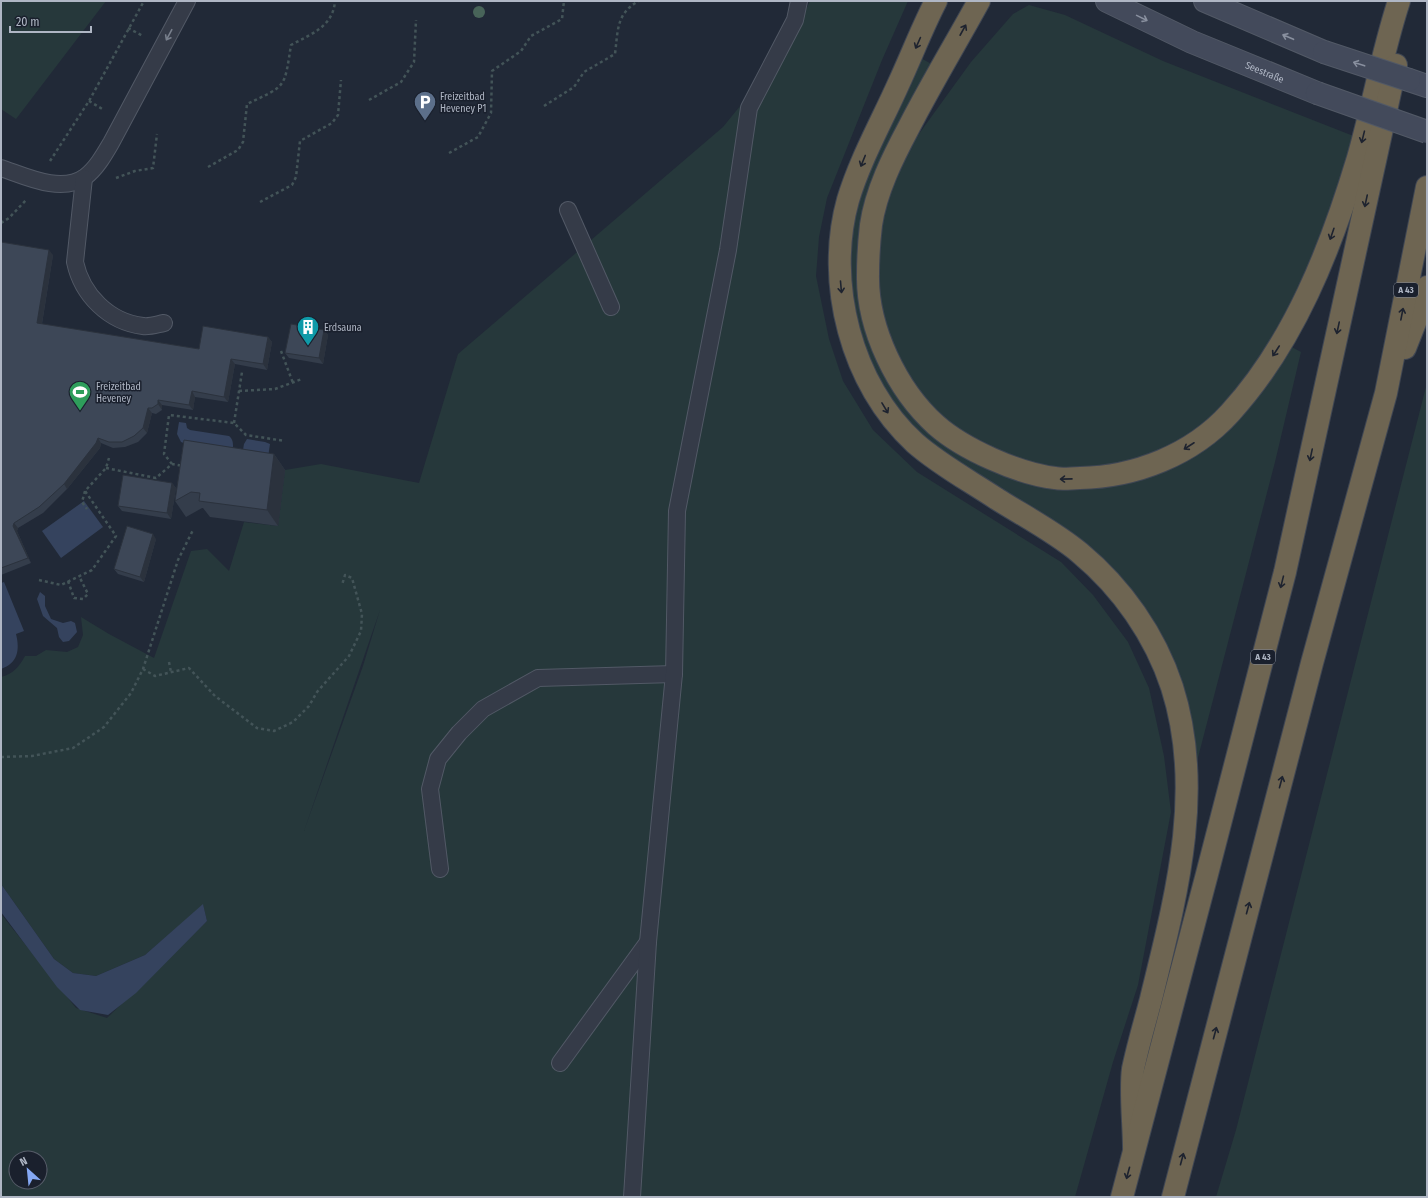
<svg xmlns="http://www.w3.org/2000/svg" width="1428" height="1198" font-family="'Fira Sans Condensed',sans-serif">
<rect width="100%" height="100%" fill="#212937"/>
<g fill="#26383b" fill-rule="evenodd">
<polygon points="1,1 106,1 16,119 1,109"/>
<path d="M 810,1 L 908,1 L 882,60 L 827,198 L 819,237 L 816,276 L 829,339 L 843,381 L 873,430 L 917,472 L 1061,562 L 1093,595 L 1128,642 L 1149,688 L 1164,756 L 1171,812 L 1138,985 L 1113,1062 L 1075,1197 L 1,1197 L 1,914 L 76,1008 L 107,1018 L 207,921 L 203,905 L 145,955 L 96,976 L 73,973 L 54,959 L 1,884 L 1,677 C 13,674 19,667 25,656 L 36,656 L 46,650 L 67,652 L 78,647 L 83,635 L 81,617 L 109,634 L 154,658 L 191,551 L 207,549 L 229,571 L 244,522 L 278,526 L 285,470 L 321,464 L 419,483 L 458,354 L 723,127 L 789,46 ZM 380,610 L 363,666 L 304,831 ZM 16,1158 L 40,1158 L 40,1182 L 16,1182 Z"/>
<polygon points="1029,5 1065,15 1163,61 1356,137 1325,242 1274,339 1225,409 1152,460 1071,472 1022,462 947,423 917,392 891,347 875,278 883,218 895,167 971,62 1013,14"/>
<polygon points="915,55 939,68 886,166 873,323 936,428 1056,481 1174,459 1284,343 1301,352 1275,462 1195,769 1138,611 947,463 892,413 847,307 852,203"/>
<polygon points="1427,383 1427,1197 1216,1197 1236,1130"/>
</g>
<g fill="#35435e">
<path d="M 179,422 L 186,423 L 187,428 L 190,430 L 229,436 C 236,441 232,452 231,460 L 181,442 L 177,434 Z"/>
<polygon points="247,439 265,442 270,444 267,464 241,461 244,444"/>
<polygon points="84,501 103,527 61,558 42,531"/>
<path d="M 4,582 L 24,631 L 16,634 C 20,650 18,663 1,669 L 1,583 Z"/>
<polygon points="40,592 45,596 45,606 51,619 63,623 71,621 75,623 77,632 69,641 63,642 59,637 57,628 43,616 37,599"/>
<polygon points="1,884 54,959 73,973 96,976 145,955 203,904 207,921 136,993 108,1015 80,1010 57,987 1,912"/>
</g>
<g fill="none" stroke-linecap="round" stroke-linejoin="round">
<g stroke="#525966" stroke-width="18">
<g id="lane">
<path d="M 1,168 C 25,176 61,194 85,177 C 96,169 104,155 111,143 L 187,1"/>
<path d="M 84,178 L 75,262 C 82,295 109,322 143,326 C 150,327 158,324 164,323"/>
<polyline points="568,210 611,307"/>
<polyline points="440,869 430,789 438,759 459,733 483,709 538,678 674,674"/>
<polyline points="560,1063 648,942"/>
<polyline points="632,1197 648,942 674,674 677,511 728,250 749,108 795,20 799,1"/>
</g>
</g>
<g stroke="#525966" stroke-width="24">
<g id="secondary">
<path id="s1" d="M 1107,1 L 1192,42 L 1317,93"/>
<polyline points="1205,1 1324,52"/>
<polyline points="1409,80 1427,86"/>
</g>
</g>
<g stroke="#3f4653" stroke-width="24">
<g id="highway">
<path d="M 936,1 C 922,28 911,57 898,85 C 881,123 860,160 848,200 C 825,282 851,385 915,443 C 940,465 970,481 997,499 C 1024,516 1055,532 1080,553 C 1122,588 1155,635 1172,687 C 1205,790 1176,897 1151,999 C 1145,1022 1138,1045 1133,1069 C 1130,1091 1134,1125 1134,1148"/>
<path d="M 979,1 C 956,43 931,84 909,127 C 893,157 876,191 871,225 C 869,242 868,259 868,275 C 867,328 897,390 936,425 C 963,449 1019,474 1055,478 C 1063,480 1071,478 1080,478 C 1135,477 1192,455 1230,413 C 1294,343 1331,248 1358,158 C 1373,106 1382,53 1399,1"/>
<polyline points="1405,348 1422,305 1427,287"/>
<polyline points="1122,1197 1207,874 1285,572 1396,65"/>
<polyline points="1173,1197 1312,663 1386,393 1427,187"/>
</g>
</g>
<g stroke="#435458" stroke-width="2.5" stroke-dasharray="3 3" stroke-linecap="butt">
<polyline points="128,28 143,36"/>
<polyline points="369,100 401,82 414,62 416,20"/>
<polyline points="89,101 104,110"/>
<path d="M 544,106 L 574,87 L 584,72 L 615,54 C 618,31 616,13 639,1"/>
<polyline points="449,153 478,137 491,113 492,71 521,51 531,36 562,19 564,1"/>
<polyline points="50,161 89,101 144,1"/>
<path d="M 208,167 L 238,150 L 243,142 L 247,104 C 287,85 284,89 291,45 C 311,34 333,27 335,1"/>
<polyline points="116,178 135,171 153,168 157,134"/>
<polyline points="260,202 292,185 296,177 300,141 332,123 338,115 341,80"/>
<polyline points="1,223 9,218 27,199"/>
<polyline points="281,351 293,383"/>
<polyline points="239,391 275,389 302,379"/>
<polyline points="234,423 242,372"/>
<polyline points="172,464 164,454 169,415 234,423 246,435 285,441"/>
<polyline points="106,468 156,478 172,464 183,466"/>
<polyline points="85,491 82,502 87,509"/>
<polyline points="39,580 61,585 92,570 116,536 85,491 106,468 109,458"/>
<polyline points="68,581 74,598 83,599 88,594 79,576"/>
<polyline points="169,662 171,672"/>
<polyline points="143,669 155,676 189,668 215,696 257,728 274,731 293,722 309,706 317,692 349,656 361,631 362,614 352,578 345,575 342,585"/>
<polyline points="1,757 32,756 73,748 104,727 131,693 143,669 178,560 193,530"/>
</g>
<use href="#lane" stroke="#353b48" stroke-width="16"/>
<use href="#secondary" stroke="#434a5b" stroke-width="22"/>
<use href="#highway" stroke="#6e6552" stroke-width="22"/>
<g stroke="#525966" stroke-width="24" stroke-linecap="butt">
<g id="secondary-bridge">
<polyline points="1324,52 1409,80"/>
<polyline points="1317,93 1427,132"/>
</g>
</g>
<use href="#secondary-bridge" stroke="#434a5b" stroke-width="22"/>
</g>
<circle fill="#486459" cx="479" cy="12" r="6"/>
<g fill="#343d4b">
<polygon points="1,242 53,255 42,324 199,349 268,337 272,342 267,370 235,364 228,402 195,397 193,410 162,405 162,410 156,414 152,413 147,433 138,442 125,447 113,448 101,443 100,448 67,489 43,513 18,528 17,531 31,563 1,575"/>
<polygon points="324,330 328,335 323,364 289,358 285,353"/>
<polygon points="184,440 274,454 285,470 278,526 210,517 203,508 202,508 186,517 175,501"/>
<polygon points="172,483 176,488 171,519 122,511 118,506"/>
<polygon points="156,539 144,582 118,574 114,569"/>
</g>
<g fill="#2b323d">
<polygon points="49,250 53,255 41,329 37,323"/>
<polygon points="324,330 328,335 323,364 319,358"/>
<polygon points="268,337 272,342 267,370 263,364"/>
<polygon points="231,359 235,364 228,402 224,397"/>
<polygon points="192,391 195,397 193,410 189,405"/>
<polygon points="158,400 162,405 162,410 158,404"/>
<polygon points="148,408 152,413 147,433 143,428"/>
<polygon points="98,438 101,443 100,448 67,489 64,484"/>
<polygon points="274,454 285,470 278,526 267,510"/>
<polygon points="172,483 176,488 171,519 167,513"/>
<polygon points="14,523 18,528 17,531 31,563 28,558 13,526"/>
<polygon points="153,534 156,539 144,582 140,577"/>
</g>
<g fill="#3d4757" stroke="#2b323d">
<polygon points="1,242 49,250 37,323 199,349 203,326 268,337 263,364 231,359 224,397 192,391 189,405 158,400 158,404 152,408 148,408 143,428 134,436 122,442 109,442 98,438 96,443 64,484 39,507 14,523 13,526 28,558 1,568"/>
<polygon points="291,324 324,330 319,358 285,353"/>
<polygon points="184,440 274,454 267,510 199,501 200,493 191,492 175,501"/>
<polygon points="123,475 172,483 167,513 118,506"/>
<polygon points="127,526 153,534 140,577 114,569"/>
</g>
<defs><path id="oneway-shaft" d="M-6 0H5M1.5-3L5.5 0L1.5 3" fill="none" stroke-width="1.6" stroke-linecap="round" stroke-linejoin="round"/></defs>
<g stroke="#89909f">
<use href="#oneway-shaft" transform="translate(1142 18) rotate(26)"/>
<use href="#oneway-shaft" transform="translate(1288 37) rotate(-157)"/>
<use href="#oneway-shaft" transform="translate(1359 64) rotate(-162)"/>
</g>
<g stroke="#1e232f">
<use href="#oneway-shaft" transform="translate(963 30) rotate(-61)"/>
<use href="#oneway-shaft" transform="translate(918 43) rotate(114)"/>
<use href="#oneway-shaft" transform="translate(1363 137) rotate(104)"/>
<use href="#oneway-shaft" transform="translate(863 161) rotate(112)"/>
<use href="#oneway-shaft" transform="translate(1366 201) rotate(102)"/>
<use href="#oneway-shaft" transform="translate(1332 234) rotate(109)"/>
<use href="#oneway-shaft" transform="translate(841 287) rotate(85)"/>
<use href="#oneway-shaft" transform="translate(1402 314) rotate(-79)"/>
<use href="#oneway-shaft" transform="translate(1338 328) rotate(102)"/>
<use href="#oneway-shaft" transform="translate(1276 351) rotate(123)"/>
<use href="#oneway-shaft" transform="translate(885 408) rotate(59)"/>
<use href="#oneway-shaft" transform="translate(1189 446) rotate(147)"/>
<use href="#oneway-shaft" transform="translate(1311 455) rotate(102)"/>
<use href="#oneway-shaft" transform="translate(1066 479) rotate(179)"/>
<use href="#oneway-shaft" transform="translate(1282 582) rotate(104)"/>
<use href="#oneway-shaft" transform="translate(1281 782) rotate(-75)"/>
<use href="#oneway-shaft" transform="translate(1248 908) rotate(-75)"/>
<use href="#oneway-shaft" transform="translate(1215 1033) rotate(-75)"/>
<use href="#oneway-shaft" transform="translate(1182 1159) rotate(-75)"/>
<use href="#oneway-shaft" transform="translate(1128 1173) rotate(105)"/>
</g>
<use stroke="#787f8c" href="#oneway-shaft" transform="translate(169 35) rotate(118)"/>
<defs>
<g id="parking-pin" transform="scale(1.15)"><path d="M0 17L-7.5 6A9.5 9.5 0 1 1 7.5 6Z" fill="#5c6f8a" stroke="#1a202d"/><path d="M-3.5-5.5H1a3.5 3.5 0 0 1 0 7H-1V5.5H-3.5ZM-1-3.4V-.6H.8a1.4 1.4 0 0 0 0-2.8Z" fill="#fff"/></g>
<g id="building-pin" transform="scale(1.15)"><path d="M0 17L-7.5 6A9.5 9.5 0 1 1 7.5 6Z" fill="#0f9aa8" stroke="#1a202d"/><path d="M-4-6H4V6H1V3H-1V6H-4ZM-2.5-4.3h1.7v1.8h-1.7ZM.8-4.3h1.7v1.8H.8ZM-2.5-1h1.7V.8h-1.7ZM.8-1h1.7V.8H.8Z" fill="#fff"/></g>
<g id="stadium-pin" transform="scale(1.15)"><path d="M0 17L-7.5 6A9.5 9.5 0 1 1 7.5 6Z" fill="#2e9e5b" stroke="#1a202d"/><path d="M0-5a6.5 5 0 1 0 0 10a6.5 5 0 1 0 0-10ZM-3.5-1.8h7v3.6h-7Z" fill="#fff"/></g>
</defs>
<g fill-rule="evenodd">
<use href="#parking-pin" x="425" y="102"/>
<use href="#building-pin" x="308" y="327"/>
<use href="#stadium-pin" x="80" y="392"/>
</g>
<g text-anchor="middle" stroke-width="3" stroke-linejoin="round" paint-order="stroke">
<g fill="#1a202d" stroke="#828997" stroke-width="1">
<rect x="1394" y="283" width="24" height="14" rx="3"/>
<rect x="1251" y="650" width="24" height="14" rx="3"/>
</g>
<g font-size="9" font-weight="bold" fill="#afb6c4">
<text x="1406" y="293">A 43</text>
<text x="1263" y="660">A 43</text>
</g>
<g font-size="10" fill="#afb6c4" stroke="#1a202d">
<text dy="4" stroke="none"><textPath href="#s1" startOffset="173">Seestraße</textPath></text>
</g>
<g font-size="10" fill="#afb6c4" stroke="#1a202d" text-anchor="start">
<text x="440" y="100">Freizeitbad<tspan x="440" dy="12">Heveney P1</tspan></text>
<text x="324" y="331">Erdsauna</text>
<text x="96" y="390">Freizeitbad<tspan x="96" dy="12">Heveney</tspan></text>
</g>
</g>
<rect width="1428" height="1198" fill="none" stroke="#afb6c4" stroke-width="4"/>
<g transform="translate(28 1170) rotate(333)"><circle r="19" fill="#1a202d" stroke="#565c69"/>
<path d="M0-3L7 15L0 10L-7 15Z" fill="#85a8f4"/>
<text y="-6" font-size="11" font-weight="bold" text-anchor="middle" fill="#afb6c4">N</text>
</g>
<path d="M10 26v6h81v-6" fill="none" stroke="#afb6c4" stroke-width="2"/>
<text x="16" y="26" font-size="12" fill="#afb6c4" stroke="#1a202d" stroke-width="3" paint-order="stroke">20 m</text>
</svg>
